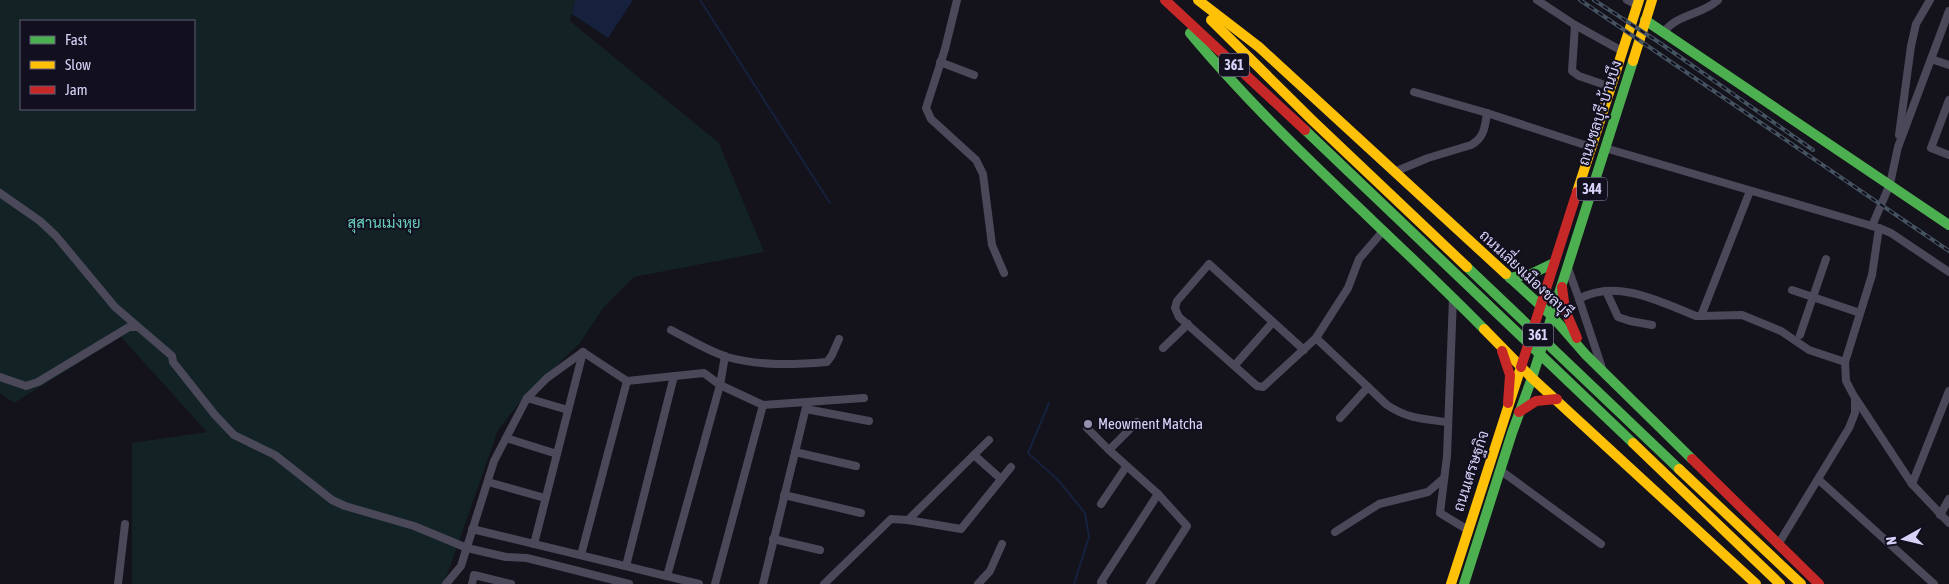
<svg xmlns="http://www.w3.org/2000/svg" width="1949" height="584" font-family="'Asap Condensed',Sarabun,sans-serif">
<rect width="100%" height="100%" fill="#14121a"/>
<path fill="#132325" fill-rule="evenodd" d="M 0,0 L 575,0 L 570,21 L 719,143 L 764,252 L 634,277 L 603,308 L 580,343 L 523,398 L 498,430 L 444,584 L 132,584 L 132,443 L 207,432 L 121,337 L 14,403 L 0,393 ZM 21,21 L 194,21 L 194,109 L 21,109 Z"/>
<polygon fill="#15213d" points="575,0 633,0 608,38 572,14"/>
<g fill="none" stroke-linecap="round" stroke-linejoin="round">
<g stroke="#15213d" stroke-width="2">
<polyline points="700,0 830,203"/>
<polyline points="1049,403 1028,453 1058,480 1085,513 1089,537 1074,584"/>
</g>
<g stroke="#4a4859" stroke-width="8">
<polyline points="957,0 945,49 926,108 931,119 976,160 983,174 992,245 1004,273"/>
<polyline points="1537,0 1575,25 1572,71 1579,76 1611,87"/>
<polyline points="1627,0 1637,5"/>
<polyline points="1575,25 1622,51"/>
<path d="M 1664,32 C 1677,14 1702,15 1718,0"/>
<polyline points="1931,59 1949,65"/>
<polyline points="940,62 974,75"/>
<polyline points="1414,92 1487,113 1591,147"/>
<polyline points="1949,100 1931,148 1949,155"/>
<polyline points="1899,135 1911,46 1916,24 1930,0"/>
<polyline points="1605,148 1879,228 1891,233 1949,272"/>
<path d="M 1394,172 L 1428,158 L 1471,145 C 1484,138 1485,127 1487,113"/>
<polyline points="1750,191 1701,316 1742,315 1781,331 1809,350 1845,362"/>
<polyline points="0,193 40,221 56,236 115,307 172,356 173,362 215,415 234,435 275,455 332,500 345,506 414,526 467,548 506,557 527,558 629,584"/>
<polyline points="1872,226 1890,184 1898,147 1949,11"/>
<polyline points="1568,268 1579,299"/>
<polyline points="1792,290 1860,313"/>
<polyline points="1606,291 1618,317 1630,321 1652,325"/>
<polyline points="1453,298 1447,456 1440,513 1468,530"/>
<path d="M 671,330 C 689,339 708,351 727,357 C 760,366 793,365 827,362 L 832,355 L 839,339"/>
<polyline points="1800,335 1826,259"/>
<path d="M 1316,338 L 1387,405 C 1408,419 1424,419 1447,422"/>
<polyline points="1163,348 1188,324"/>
<polyline points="1304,350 1209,264 1177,301 1175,308 1179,317 1257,386 1263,387 1316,338 1348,288 1359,259 1383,231"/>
<polyline points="583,352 627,381 704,373 720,385 763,405 864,398"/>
<polyline points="1235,365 1273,322"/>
<path d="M 1602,368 L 1579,299 C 1616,278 1661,302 1696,316 L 1701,316"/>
<polyline points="0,377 26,386 38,382 129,327 137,327"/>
<polyline points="527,398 568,410"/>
<polyline points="1856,399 1912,484 1949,523"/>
<polyline points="806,409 869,421"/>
<polyline points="1340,418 1368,387"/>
<polyline points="1087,428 1109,450"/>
<polyline points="506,438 557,454"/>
<polyline points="795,452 856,466"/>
<polyline points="974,455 1001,479"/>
<polyline points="1500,470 1601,544"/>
<polyline points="1819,480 1934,584"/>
<polyline points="488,482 545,498"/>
<polyline points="1912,484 1949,391"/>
<polyline points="784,495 861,513"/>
<polyline points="1101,504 1126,467"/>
<polyline points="1940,515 1949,499"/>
<polyline points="908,520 989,440"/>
<polyline points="472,529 699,584"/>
<polyline points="1335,532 1379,504 1428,492 1444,478"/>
<polyline points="773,539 820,550"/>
<polyline points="1779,543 1849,428 1855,413 1855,398 1846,381 1845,362 1872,275 1879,228"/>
<polyline points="534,544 583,352"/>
<polyline points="581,555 627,381"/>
<polyline points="626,566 674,376"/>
<polyline points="667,576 720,385 725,356"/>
<polyline points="118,584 125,524"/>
<polyline points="446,584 461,566 494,461 527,398 547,378 583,352"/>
<polyline points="472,584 474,575 511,584"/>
<polyline points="715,584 763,405"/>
<polyline points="763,584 807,403"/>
<polyline points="824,584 891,519 908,520 961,529 1011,467"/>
<polyline points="978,584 990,571 1002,544"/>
<polyline points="1103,584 1101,582 1158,494 1109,450 1137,422"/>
<polyline points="1150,584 1187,526 1158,494"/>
</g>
<g stroke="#4caf50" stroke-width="10">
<polyline points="1645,20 1949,225"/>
<path d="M 1190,33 C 1279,140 1387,230 1484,329"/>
<polyline points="1305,130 1633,443"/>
<polyline points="1467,267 1679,469"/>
<polyline points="1506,274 1552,316 1586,355 1692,459"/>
<polyline points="1510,278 1531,274 1554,263"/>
<polyline points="1532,378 1633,61"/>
<polyline points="1464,584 1512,433 1532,378"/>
</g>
<g stroke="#ffc107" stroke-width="10">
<polyline points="1198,0 1259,47 1506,274"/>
<polyline points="1211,20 1313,121 1467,267"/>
<polyline points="1633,61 1652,0"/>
<polyline points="1577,192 1639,0"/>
<polyline points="1484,329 1532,378 1756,584"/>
<polyline points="1633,443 1780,584"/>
<polyline points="1679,469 1801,584"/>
<polyline points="1451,584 1521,367"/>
</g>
<g stroke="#c62828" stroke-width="10">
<polyline points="1165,0 1305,130"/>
<polyline points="1562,287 1565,310 1577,338"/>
<polyline points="1502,351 1510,375 1508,403"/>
<polyline points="1521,367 1577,192"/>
<polyline points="1519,412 1536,401 1557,399"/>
<polyline points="1692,459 1819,584"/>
</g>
<g stroke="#455361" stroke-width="4">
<g id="rail">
<polyline points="1580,0 1949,251"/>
<polyline points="1594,0 1660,43 1813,150"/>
</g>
</g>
<use href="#rail" stroke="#120f1e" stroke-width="2" stroke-dasharray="5.5" stroke-linecap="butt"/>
</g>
<circle fill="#948fab" stroke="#120f1e" stroke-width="2" cx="1088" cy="424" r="5"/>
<g text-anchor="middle" stroke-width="4" stroke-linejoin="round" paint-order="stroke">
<g fill="#120f1e" stroke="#9d98b7" stroke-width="1">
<rect x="1219" y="53.5" width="30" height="23" rx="4"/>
<rect x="1577" y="177.5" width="30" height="23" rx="4"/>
<rect x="1523" y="323.5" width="30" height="23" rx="4"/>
</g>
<g font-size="14" font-weight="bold" fill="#d9d2f9">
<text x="1234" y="70">361</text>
<text x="1592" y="194">344</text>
<text x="1538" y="340">361</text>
</g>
<g font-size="15" fill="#d9d2f9" stroke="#120f1e">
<text transform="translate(1600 113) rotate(-72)" y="5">ถนนชลบุรี-บ้านบึง</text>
<text transform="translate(1526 274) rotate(43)" y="5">ถนนเลี่ยงเมืองชลบุรี</text>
<text transform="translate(1471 471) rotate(-72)" y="5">ถนนเศรษฐกิจ</text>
</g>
<g font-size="15" fill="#68cebc" stroke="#120f1e">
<text x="384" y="228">สุสานเม่งหุย</text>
</g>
<g font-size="15" fill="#d9d2f9" stroke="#120f1e" text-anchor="start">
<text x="1098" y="429">Meowment Matcha</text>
</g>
</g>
<rect x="20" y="20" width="175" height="90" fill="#120f1e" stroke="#625d76"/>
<rect x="30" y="36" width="25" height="8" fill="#4caf50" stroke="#625d76"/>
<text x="65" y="45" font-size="15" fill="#d9d2f9">Fast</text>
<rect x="30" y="61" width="25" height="8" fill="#ffc107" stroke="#625d76"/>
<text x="65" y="70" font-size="15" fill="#d9d2f9">Slow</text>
<rect x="30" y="86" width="25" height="8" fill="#c62828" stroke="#625d76"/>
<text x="65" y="95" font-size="15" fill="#d9d2f9">Jam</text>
<g transform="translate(1904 539) rotate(262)" stroke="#120f1e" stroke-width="4" paint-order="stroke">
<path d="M0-4L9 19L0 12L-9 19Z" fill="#d9d2f9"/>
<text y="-8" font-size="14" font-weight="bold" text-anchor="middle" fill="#d9d2f9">N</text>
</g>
</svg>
